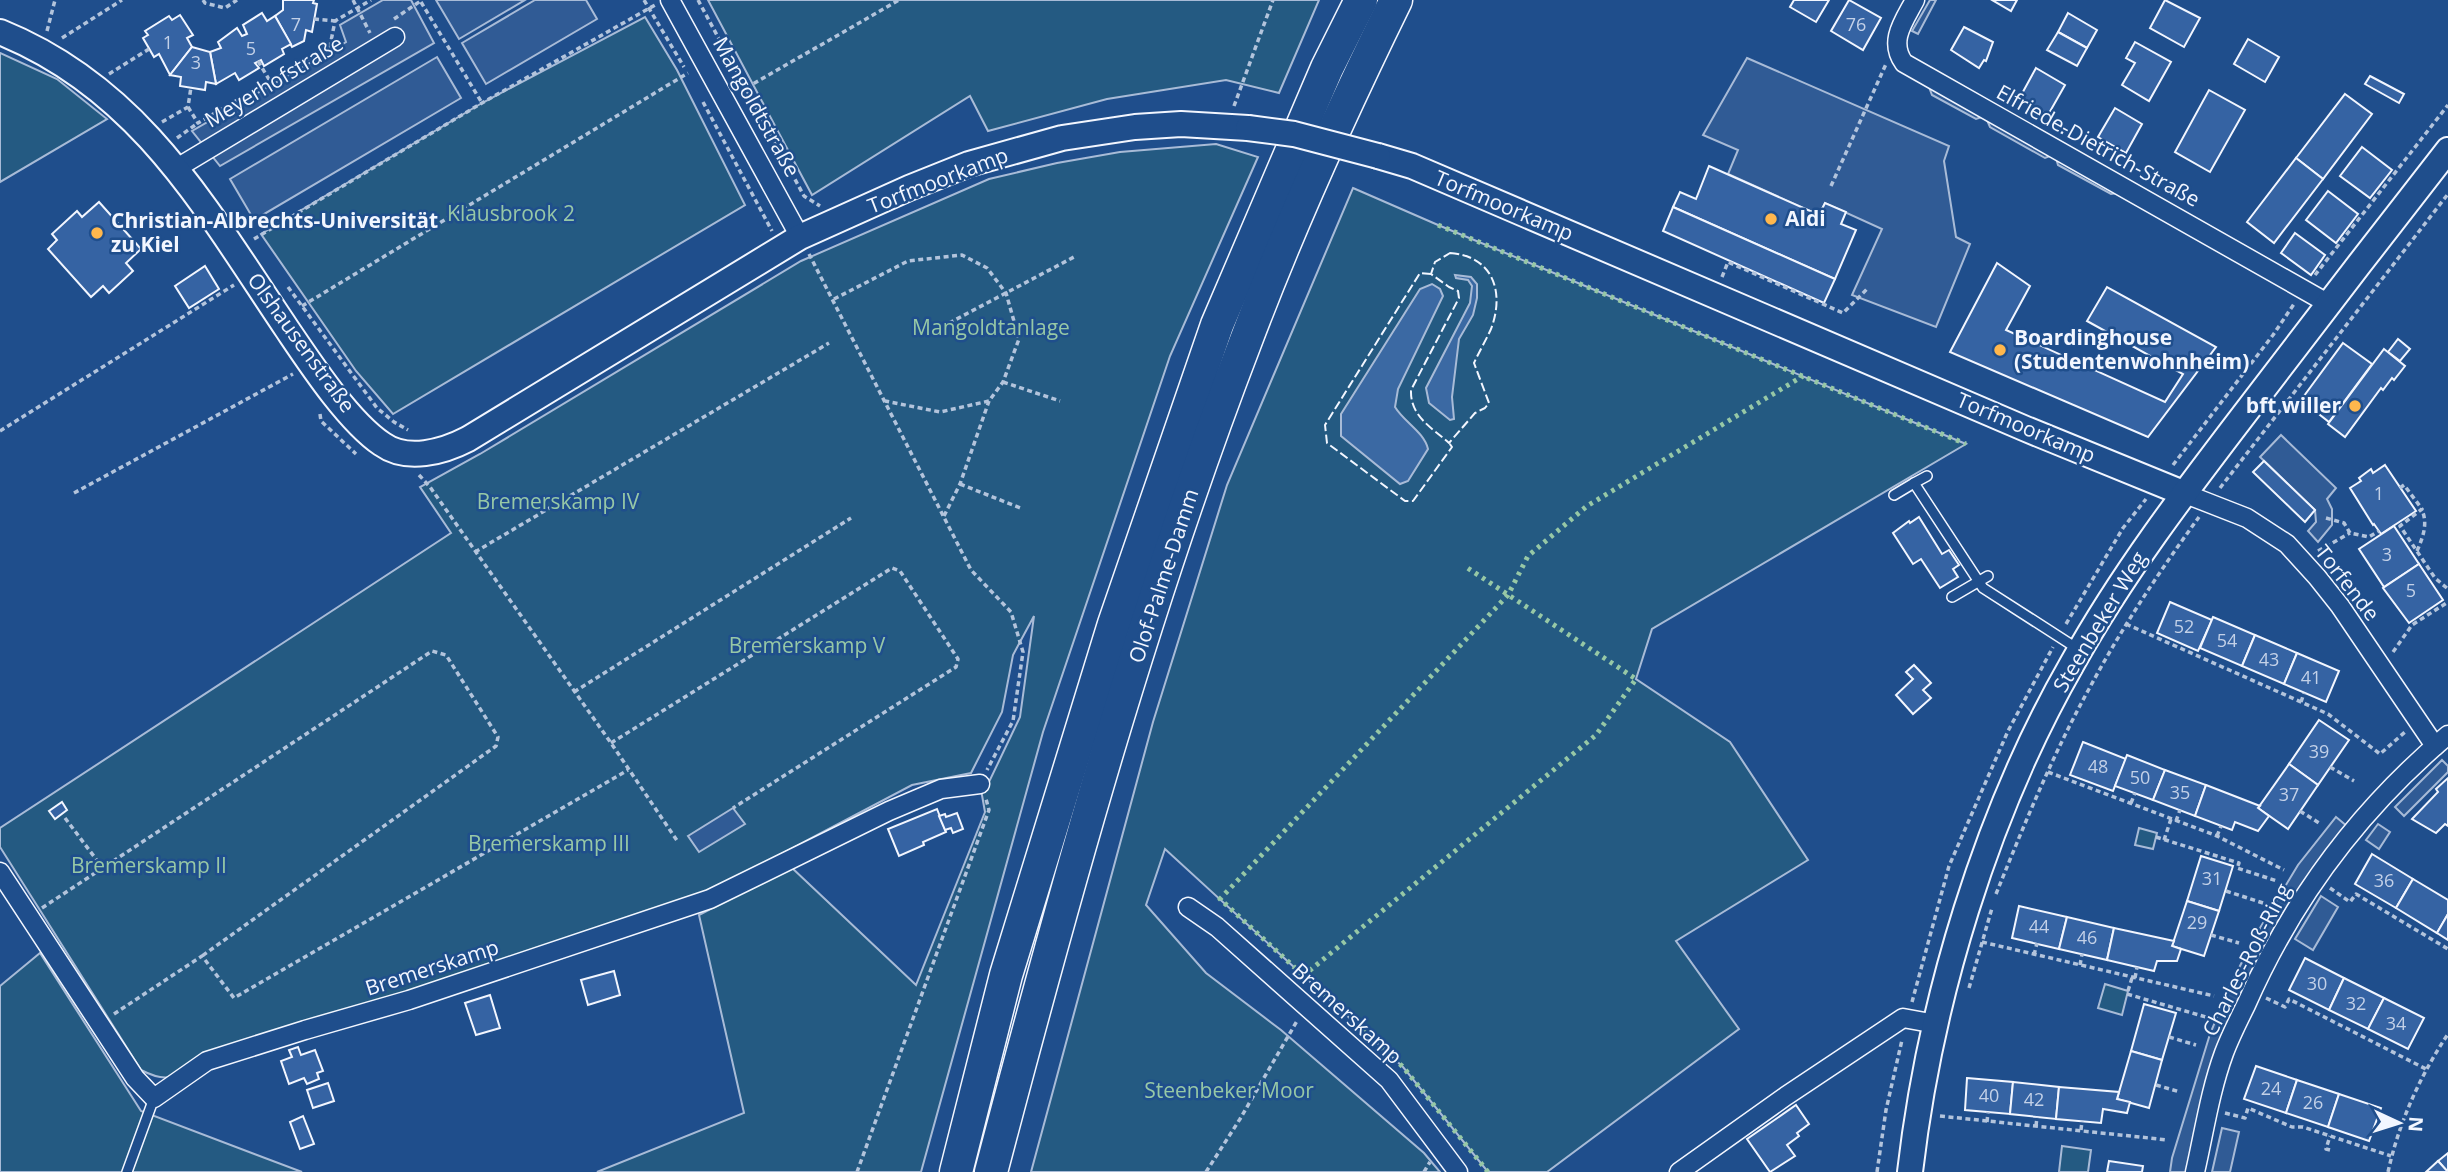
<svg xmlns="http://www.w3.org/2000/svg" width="2448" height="1172" font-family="'Open Sans',sans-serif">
<rect width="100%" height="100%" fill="#1f4e8c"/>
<g fill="#245a82" stroke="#a8bbd7" stroke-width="2">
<polygon points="708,0 1319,0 1279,93 1226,80 1107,99 988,131 970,96 812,195"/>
<polygon points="645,17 677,70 745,205 393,414 356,371 261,234 482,103"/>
<polygon points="0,53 57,79 107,119 0,182"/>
<path d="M 1216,144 L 1258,157 L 1170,356 L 1043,732 L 921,1172 L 597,1172 L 744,1113 L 699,915 L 791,867 L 916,985 L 985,812 L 980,784 L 989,782 L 1020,717 L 1034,616 L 1013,655 L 1002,712 L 971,773 L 912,785 L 698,898 L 203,1057 C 177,1074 172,1086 141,1070 L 0,847 L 0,828 L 451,533 L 420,487 L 480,454 L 801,261 L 989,179 L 1057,163 L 1120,152 Z"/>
<polygon points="1353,188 1438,225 1966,444 1652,629 1636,679 1730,742 1808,860 1676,941 1739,1029 1547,1172 1488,1172 1403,1067 1165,849 1146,905 1206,973 1281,1030 1424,1153 1440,1172 1031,1172 1153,722 1227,485"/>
<polygon points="2139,828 2157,833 2153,849 2135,845"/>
<polygon points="40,953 141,1111 302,1172 0,1172 0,986"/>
<polygon points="2105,984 2128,991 2122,1015 2098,1008"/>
<polygon points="2062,1146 2091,1150 2088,1172 2059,1172"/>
</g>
<g fill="#305b95" stroke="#a8bbd7" stroke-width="2">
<polygon points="383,0 411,0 434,43 220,166 192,131 346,42 340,25"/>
<polygon points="436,0 525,0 459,39"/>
<polygon points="535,0 586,0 597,19 486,84 462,43"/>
<polygon points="1930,0 1936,0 1918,34 1912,31"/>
<polygon points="437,57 461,98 254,220 230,179"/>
<polygon points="1747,58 1949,146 1944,161 1956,237 1970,244 1936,327 1852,295 1882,229 1825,203 1819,215 1728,174 1738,150 1703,135"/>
<polygon points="1929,87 1982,117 1976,119 1932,95"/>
<polygon points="1987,120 2050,156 2045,158 1990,127"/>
<polygon points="2056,158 2118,193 2111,194 2058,165"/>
<polygon points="2281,435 2336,488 2327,499 2332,509 2332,525 2318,542 2308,531 2316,522 2315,510 2260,457"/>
<polygon points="2442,760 2448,766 2448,772 2404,816 2395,807"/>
<polygon points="733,808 745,824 699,852 688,836"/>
<polygon points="2336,817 2348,827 2274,932 2188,1172 2170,1172 2172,1158 2210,1034 2232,981 2260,928 2298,865"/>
<polygon points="2378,824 2390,832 2379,849 2366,840"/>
<polygon points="2321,896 2338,907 2313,950 2295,939"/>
<polygon points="2222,1128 2239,1132 2230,1172 2212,1172"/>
</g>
<g fill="#3b69a3" stroke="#a8bbd7" stroke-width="2">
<polygon points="1455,275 1471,277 1477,284 1477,298 1473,315 1459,339 1452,397 1454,419 1450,420 1429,403 1426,388 1470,303 1472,286 1468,280 1456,278"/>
<path d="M 1432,284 L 1440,289 L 1443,296 L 1398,389 L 1395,407 C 1404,422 1424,432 1428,449 L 1408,481 L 1400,484 L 1341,436 L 1341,414 L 1420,289 Z"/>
</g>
<g fill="#3563a3" stroke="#f2f6ff" stroke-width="2">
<polygon points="283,0 314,0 313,3 317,4 312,32 306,30 304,41 292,47 275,16 283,10"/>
<polygon points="1794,0 1829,0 1816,22 1790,7"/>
<polygon points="1849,0 1881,18 1863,50 1831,31"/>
<polygon points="1992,0 2017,0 2011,11"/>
<polygon points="2165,0 2200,18 2184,47 2150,28"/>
<polygon points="262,13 267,21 275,16 291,44 282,49 284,54 264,66 261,60 255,63 259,68 239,80 235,73 216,84 210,52 221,48 218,42 237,28 242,36 247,34 243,25"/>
<polygon points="2068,13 2097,30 2087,48 2058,32"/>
<polygon points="180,15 193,35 187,38 192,47 170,75 159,54 154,57 143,38 148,35 145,31 169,16 172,20"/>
<polygon points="1964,27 1993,42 1986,61 1984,60 1979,68 1951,50"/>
<polygon points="2058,32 2087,48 2077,66 2047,50"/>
<polygon points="2248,39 2279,57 2265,82 2234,64"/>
<polygon points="2135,42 2171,62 2149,101 2122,85 2135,63 2126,58"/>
<polygon points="192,47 210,52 216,84 206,82 205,90 180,86 181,77 170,75"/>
<polygon points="2036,68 2065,85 2048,115 2019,99"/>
<polygon points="2370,76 2404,94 2399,103 2365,84"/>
<polygon points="2209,90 2245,110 2210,172 2175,152"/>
<polygon points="2345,94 2372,114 2323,179 2296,158"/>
<polygon points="2115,108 2142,124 2126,153 2098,137"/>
<polygon points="2057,123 2065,127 2062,133 2054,129"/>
<polygon points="2362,147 2392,170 2370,198 2340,176"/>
<polygon points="2296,158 2323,179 2274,243 2247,222"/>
<polygon points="1709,166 1819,215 1825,203 1846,212 1841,224 1856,230 1835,279 1673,207 1680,192 1696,199"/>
<polygon points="2328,191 2358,214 2336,243 2306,220"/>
<polygon points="99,202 141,249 126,263 133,271 109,293 103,286 91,297 48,249 57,240 52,234 77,211 82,217"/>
<polygon points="1673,207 1835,279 1824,303 1663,231"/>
<polygon points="2295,233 2325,255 2311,275 2281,253"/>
<polygon points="1997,263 2030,286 2006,330 2165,402 2183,374 2087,321 2107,287 2216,347 2148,437 1950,352"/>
<polygon points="205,266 219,289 189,308 175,286"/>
<polygon points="2398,339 2410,349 2400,361 2388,352"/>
<polygon points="2343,343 2372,364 2329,422 2301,400"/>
<polygon points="2384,349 2405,366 2394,380 2392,378 2383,390 2381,388 2345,437 2328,424"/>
<polygon points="2264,461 2315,510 2305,522 2253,472"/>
<polygon points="2385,465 2416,511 2381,534 2374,524 2373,525 2350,488 2361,481 2359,478 2371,469 2373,473"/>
<polygon points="1919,517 1942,554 1949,550 1959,565 1953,569 1958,577 1940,588 1921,559 1913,564 1893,533 1909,521 1910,523"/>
<polygon points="2394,526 2419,564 2384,587 2359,549"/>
<polygon points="2419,564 2443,600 2409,623 2383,588"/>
<polygon points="2170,602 2212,620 2198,651 2157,633"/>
<polygon points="2213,617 2255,635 2242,666 2200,648"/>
<polygon points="2255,635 2297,653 2284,684 2242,666"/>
<polygon points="2297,653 2339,671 2326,702 2284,684"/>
<polygon points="1914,665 1931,683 1923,690 1931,698 1913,714 1896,695 1913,679 1906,672"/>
<polygon points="2319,720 2349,740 2318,785 2289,764"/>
<polygon points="2083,742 2126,759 2113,791 2070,775"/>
<polygon points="2127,755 2165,770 2153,800 2115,786"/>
<polygon points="2289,764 2318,785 2288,829 2258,808"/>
<polygon points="2165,770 2206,785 2195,816 2153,800"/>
<polygon points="2448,778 2448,826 2445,824 2436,833 2412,819 2438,792 2436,789"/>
<polygon points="2206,785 2260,806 2258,808 2269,816 2258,831 2235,822 2232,830 2195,816"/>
<polygon points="62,802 67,810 55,819 49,811"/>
<polygon points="937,809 946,832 923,842 924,845 899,856 888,829"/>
<polygon points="957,813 963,829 953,833 951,828 945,830 939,816 945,814 946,817"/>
<polygon points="2372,854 2413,879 2396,908 2355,884"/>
<polygon points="2201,856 2233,866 2219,911 2187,901"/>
<polygon points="2413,879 2448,900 2448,914 2437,933 2396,908"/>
<polygon points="2187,901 2219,911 2204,956 2172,946"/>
<polygon points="2019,906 2067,917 2059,949 2012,938"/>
<polygon points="2448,914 2448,940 2437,933"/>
<polygon points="2067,917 2114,928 2107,960 2059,949"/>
<polygon points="2114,928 2174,941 2172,946 2181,949 2177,961 2157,961 2154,971 2107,960"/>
<polygon points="2305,958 2344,978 2329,1010 2289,990"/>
<polygon points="614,971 620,995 588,1005 581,980"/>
<polygon points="2344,978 2384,998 2368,1029 2329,1010"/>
<polygon points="490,995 500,1028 476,1035 465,1003"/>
<polygon points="2384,998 2424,1018 2408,1049 2368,1029"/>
<polygon points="2144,1004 2176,1013 2162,1060 2131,1051"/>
<polygon points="298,1047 301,1055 315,1050 323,1071 317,1073 319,1079 307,1084 304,1078 289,1084 281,1061 292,1057 289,1050"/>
<polygon points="2131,1051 2162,1060 2149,1108 2117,1099"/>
<polygon points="2256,1066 2297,1080 2286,1113 2244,1099"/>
<polygon points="1967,1078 2013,1082 2010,1114 1965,1110"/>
<polygon points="2297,1080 2339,1094 2328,1127 2286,1113"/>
<polygon points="2013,1082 2059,1087 2056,1119 2010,1114"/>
<polygon points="328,1083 334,1101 313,1108 307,1090"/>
<polygon points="2059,1087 2119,1092 2117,1099 2130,1102 2127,1113 2103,1109 2101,1123 2056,1119"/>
<polygon points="2339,1094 2381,1108 2369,1141 2328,1127"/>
<polygon points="1796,1105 1809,1124 1797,1133 1799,1136 1787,1145 1795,1156 1770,1172 1747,1139"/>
<polygon points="303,1116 314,1144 300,1149 290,1122"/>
<polygon points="2448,1153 2448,1172 2438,1161"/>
<polygon points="2109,1161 2143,1166 2142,1172 2107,1172"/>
<polygon points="2438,1161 2448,1172 2426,1172"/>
</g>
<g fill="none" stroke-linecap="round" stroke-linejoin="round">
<g stroke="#f2f6ff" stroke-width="12">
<g id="lane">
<polyline points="1927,476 1914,483 1983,588 2078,649"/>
<polyline points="1894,495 1914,483"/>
<polyline points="1952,597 1988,576"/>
<polyline points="127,1172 154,1098"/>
</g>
</g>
<g stroke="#f2f6ff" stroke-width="21">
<g id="street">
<polyline points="670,0 800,237"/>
<path d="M 1915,0 C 1904,21 1888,41 1904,63 L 2329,304"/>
<polyline points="177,168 395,37"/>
<polyline points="2183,493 2247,518 2287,544 2317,577 2340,606 2435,746"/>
<polyline points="0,872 135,1078 154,1098 207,1061 305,1030 409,1000 710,899 889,811 941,789 980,784"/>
<polyline points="1188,907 1217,927 1389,1080 1458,1172"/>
<polyline points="1679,1172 1786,1096 1903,1018 1936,1024"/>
<path d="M 2195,1172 C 2204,1133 2210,1091 2224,1053 C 2230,1037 2238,1021 2246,1005 C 2292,900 2360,809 2448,735"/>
</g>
</g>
<g stroke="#f2f6ff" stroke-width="28">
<g id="secondary">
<path d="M 0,32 C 141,89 206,209 287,329 C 310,363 348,421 382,444 C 407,462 443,452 468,439 L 800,237 L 909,188 L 969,164 L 1062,138 L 1135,127 L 1181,124 L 1248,128"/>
<polyline points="1378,156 1412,166 2026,429 2183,493"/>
<path d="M 1910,1172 C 1930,1000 1986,814 2072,664 C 2122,574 2184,493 2246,412 C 2313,324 2380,237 2448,150"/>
</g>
</g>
<g stroke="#f2f6ff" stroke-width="35">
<g id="highway">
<polyline points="956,1172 1006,975 1114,624 1217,325 1327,68 1361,0"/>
<path d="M 991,1172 C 1064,894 1142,611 1245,343 C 1289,226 1341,112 1396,0"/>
</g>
</g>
<g stroke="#b3c4dc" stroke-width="3.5" stroke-dasharray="5 3.5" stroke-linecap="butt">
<polyline points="203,0 205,3 225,8 237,0"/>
<polyline points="353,0 370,33"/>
<polyline points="644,0 684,67"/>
<polyline points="698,0 804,196 820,206"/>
<polyline points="421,2 482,103"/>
<polyline points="314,19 335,21"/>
<polyline points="394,19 422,0"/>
<polyline points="47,31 55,0"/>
<polyline points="62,38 122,0"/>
<polyline points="258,61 270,81"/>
<polyline points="109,74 149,49"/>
<polyline points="739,92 899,0"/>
<polyline points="703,102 772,231"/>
<polyline points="1234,106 1273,0"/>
<polyline points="188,107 198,123 330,46 335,21 371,0"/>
<polyline points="162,122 188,107 191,87"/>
<polyline points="177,138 198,123"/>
<polyline points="1831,186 1886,64"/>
<polyline points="254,239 482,103 655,5"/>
<polyline points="809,254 971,570 1011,612 1023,652 1013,721 987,770"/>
<polyline points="2315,275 2448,105"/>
<polyline points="1722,277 1728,262 1843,313 1868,288"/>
<polyline points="288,287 377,408 394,422 408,430"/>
<polyline points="834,299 908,261 962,255 987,268 1006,293 1019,339 1003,382 989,401 940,412 885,401"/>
<polyline points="302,306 688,73"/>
<polyline points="934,331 1074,257"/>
<polyline points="1003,382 1060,401"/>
<polyline points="320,414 321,421 356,454"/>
<polyline points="0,431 234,285"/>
<polyline points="2173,465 2273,335 2294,304"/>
<polyline points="419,475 430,487 611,743 678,842"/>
<polyline points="960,484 1023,509"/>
<polyline points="2220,488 2448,194"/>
<polyline points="2400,488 2404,485 2422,509 2400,526 2435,578 2448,589"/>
<polyline points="74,493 293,374"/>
<polyline points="944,516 960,484 989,401"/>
<polyline points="2326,518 2344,523 2350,533 2369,537 2379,531"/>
<polyline points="2318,551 2350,533"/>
<path d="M 2417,551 C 2423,537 2428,524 2422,510"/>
<polyline points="475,552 829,343"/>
<polyline points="2066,624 2123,528 2146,499"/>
<polyline points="2126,624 2328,714 2380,754 2405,732"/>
<polyline points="2393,652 2412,625 2448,602"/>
<polyline points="574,692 851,518"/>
<polyline points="2301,702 2304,693"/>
<polyline points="611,743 892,568 900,571 958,659 956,667 733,808"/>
<polyline points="2330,767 2354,781"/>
<polyline points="2048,772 2217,836 2284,870"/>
<polyline points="2131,803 2135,793"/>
<polyline points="2300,811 2319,823"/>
<polyline points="65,818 102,867"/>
<polyline points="2176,821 2180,810"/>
<polyline points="2217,836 2221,826"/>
<polyline points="2156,837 2239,863 2237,868 2277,881"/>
<polyline points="2164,840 2171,819"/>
<polyline points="2330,888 2350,902 2356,894 2448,949"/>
<polyline points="2226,891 2263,903"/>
<path d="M 1996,894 C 2024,825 2053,754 2089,689 C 2121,629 2159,572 2199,517"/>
<polyline points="42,908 432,651 446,655 498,737 496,746 202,956"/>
<polyline points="2211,935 2239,943"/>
<polyline points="1982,942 2214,996"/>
<polyline points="2034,955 2037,943"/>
<polyline points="2080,965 2082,954"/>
<polyline points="2132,978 2127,994 2206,1017"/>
<polyline points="2135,978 2137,967"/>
<polyline points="1969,988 1992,908"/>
<polyline points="2266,998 2285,1007 2289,999 2426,1069"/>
<polyline points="1912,1002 1949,866 2008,731 2053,647"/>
<polyline points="114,1014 202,956 234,998 628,770"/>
<polyline points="2169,1037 2196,1045"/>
<polyline points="2156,1085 2180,1092"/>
<polyline points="2225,1113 2245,1118 2248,1108 2292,1127 2303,1127 2391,1156"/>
<polyline points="1940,1116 2168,1140"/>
<polyline points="1987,1122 1988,1112"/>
<polyline points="2036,1126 2037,1117"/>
<polyline points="2081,1130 2082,1121"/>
<polyline points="2330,1150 2326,1149 2330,1136"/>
<polyline points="857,1172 989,810 986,799"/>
<polyline points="1206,1172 1240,1119 1297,1021"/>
<polyline points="1424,1172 1430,1162"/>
<polyline points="1877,1172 1886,1110 1902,1040"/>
<path d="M 2388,1172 C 2399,1122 2420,1076 2448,1034"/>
</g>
<use href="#lane" stroke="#1f4e8c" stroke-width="9"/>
<use href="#street" stroke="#1f4e8c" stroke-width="18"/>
<use href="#secondary" stroke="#1f4e8c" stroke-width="24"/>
<use href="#highway" stroke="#1f4e8c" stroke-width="32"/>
<g stroke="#f2f6ff" stroke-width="28" stroke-linecap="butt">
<polyline id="secondary-bridge" points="1248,128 1294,134 1378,156"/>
</g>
<use href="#secondary-bridge" stroke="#1f4e8c" stroke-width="24"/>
<g stroke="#97c8a6" stroke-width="5" stroke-dasharray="3.5 5" stroke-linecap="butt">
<polyline points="1438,225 1966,444"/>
<polyline points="1303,976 1596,735 1636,679 1466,567"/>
<polyline points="1488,1172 1403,1067 1220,899 1508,595 1528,556 1587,506 1803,376"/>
</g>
<g stroke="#f2f6ff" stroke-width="2" stroke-dasharray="9 3.5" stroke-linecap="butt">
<path d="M 1450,253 C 1493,256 1505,292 1491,329 C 1486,340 1479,352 1474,363 L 1489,403 L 1485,408 L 1475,413 L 1449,443 C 1431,427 1410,416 1411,390 L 1459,298 L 1458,291 L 1449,287 L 1431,274 L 1435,262 Z"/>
<polyline points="1431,274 1420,273 1325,425 1327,443 1405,501 1413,501 1452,447 1449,443"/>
</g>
</g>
<g fill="#ffb74d" stroke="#1f4e8c" stroke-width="2.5">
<circle cx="1771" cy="219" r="7"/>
<circle cx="97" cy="233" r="7"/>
<circle cx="2000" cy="350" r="7"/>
<circle cx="2355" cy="406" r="7"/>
</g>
<g text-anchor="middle" stroke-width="5" stroke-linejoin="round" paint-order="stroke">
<g font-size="18" fill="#c3d1e8">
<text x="296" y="31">7</text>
<text x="1856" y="31">76</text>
<text x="168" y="49">1</text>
<text x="251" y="55">5</text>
<text x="196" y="69">3</text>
<text x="2379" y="500">1</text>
<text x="2387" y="561">3</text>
<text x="2411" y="597">5</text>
<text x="2184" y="633">52</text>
<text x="2227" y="647">54</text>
<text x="2269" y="666">43</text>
<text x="2311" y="684">41</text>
<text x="2319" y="758">39</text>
<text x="2098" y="773">48</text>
<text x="2140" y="784">50</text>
<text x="2180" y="799">35</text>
<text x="2289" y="801">37</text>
<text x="2212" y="885">31</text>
<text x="2384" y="887">36</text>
<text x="2197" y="929">29</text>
<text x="2039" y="933">44</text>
<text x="2087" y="944">46</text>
<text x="2317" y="990">30</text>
<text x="2356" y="1010">32</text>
<text x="2396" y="1030">34</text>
<text x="2271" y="1095">24</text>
<text x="1989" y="1102">40</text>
<text x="2034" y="1106">42</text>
<text x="2313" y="1109">26</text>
</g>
<g font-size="21" fill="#f2f6ff" stroke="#1f4e8c">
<text transform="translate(274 82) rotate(-31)" y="7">Meyerhofstraße</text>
<text transform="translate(756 107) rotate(61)" y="7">Mangoldtstraße</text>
<text transform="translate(2098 146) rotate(29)" y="7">Elfriede-Dietrich-Straße</text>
<text transform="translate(938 181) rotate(-21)" y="7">Torfmoorkamp</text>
<text transform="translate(1504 206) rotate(23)" y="7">Torfmoorkamp</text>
<text transform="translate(301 343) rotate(54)" y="7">Olshausenstraße</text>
<text transform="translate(2026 428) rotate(23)" y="7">Torfmoorkamp</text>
<text transform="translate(1164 576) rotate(-72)" y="7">Olof-Palme-Damm</text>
<text transform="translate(2347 583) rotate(52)" y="7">Torfende</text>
<text transform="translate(2100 622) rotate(-59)" y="7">Steenbeker Weg</text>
<text transform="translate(2247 960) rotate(-63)" y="7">Charles-Roß-Ring</text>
<text transform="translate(432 968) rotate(-18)" y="7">Bremerskamp</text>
<text transform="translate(1347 1014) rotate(42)" y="7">Bremerskamp</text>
</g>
<g font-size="21" fill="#97c8a6" stroke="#1f4e8c">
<text x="511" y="221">Klausbrook 2</text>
<text x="991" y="335">Mangoldtanlage</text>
<text x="558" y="509">Bremerskamp IV</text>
<text x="807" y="653">Bremerskamp V</text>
<text x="549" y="851">Bremerskamp III</text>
<text x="149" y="873">Bremerskamp II</text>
<text x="1229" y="1098">Steenbeker Moor</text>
</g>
<g font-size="21" font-weight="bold" fill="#f2f6ff" stroke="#1f4e8c" text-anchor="start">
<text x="1785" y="226">Aldi</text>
<text x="111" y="228">Christian-Albrechts-Universität<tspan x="111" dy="24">zu Kiel</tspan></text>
<text x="2014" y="345">Boardinghouse<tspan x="2014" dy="24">(Studentenwohnheim)</tspan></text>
<text x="2341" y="413" text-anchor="end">bft willer</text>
</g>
</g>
<g transform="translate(2399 1123) rotate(94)" stroke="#1f4e8c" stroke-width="5" paint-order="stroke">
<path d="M0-5L12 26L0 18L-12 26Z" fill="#f2f6ff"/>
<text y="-10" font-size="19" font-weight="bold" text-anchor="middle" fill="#f2f6ff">N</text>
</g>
</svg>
